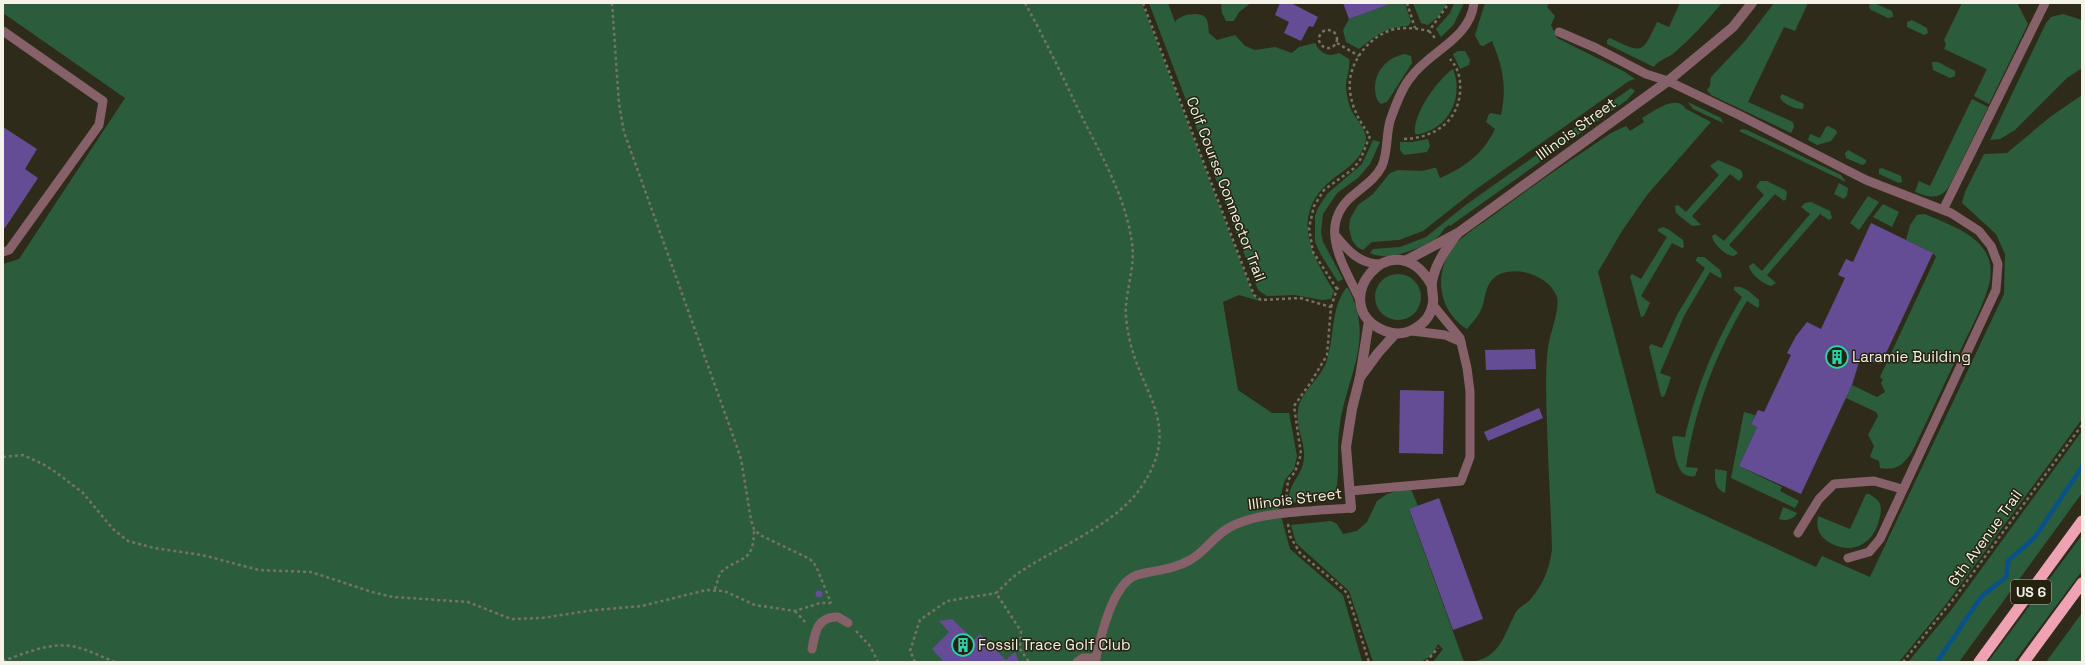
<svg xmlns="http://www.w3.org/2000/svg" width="2085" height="665" font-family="'Space Grotesk',sans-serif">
<rect width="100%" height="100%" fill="#2f2b1a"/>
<g fill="#2b5d3c">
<polygon points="3,3 1142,3 1250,287 1253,295 1260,301 1239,295 1223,302 1238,390 1272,413 1289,413 1297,456 1294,469 1285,480 1282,490 1281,504 1279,509 1290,549 1343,595 1362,661 1365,662 3,662 3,264 19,259 125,98 3,13"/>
<path d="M 1149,3 L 1168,3 L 1175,22 C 1179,15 1198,11 1205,17 C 1209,21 1208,28 1209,33 L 1217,40 L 1235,35 L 1245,46 L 1255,50 L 1275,47 L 1292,53 L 1299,47 L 1315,43 C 1320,53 1328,58 1339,53 L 1349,59 C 1351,67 1346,77 1346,86 C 1346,92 1348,101 1350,107 C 1353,117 1367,129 1366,139 C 1363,158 1348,168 1334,178 C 1290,212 1309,253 1334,291 L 1331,299 L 1322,300 L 1295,295 L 1267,296 L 1258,290 Z"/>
<polygon points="1221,3 1251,3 1239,12 1234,21 1226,21 1222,13"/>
<path d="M 1393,3 L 1405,3 L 1411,22 L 1408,26 C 1384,27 1376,36 1359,49 L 1346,42 L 1343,30 L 1349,19 Z"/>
<polygon points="1413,3 1447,3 1439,16 1428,25 1421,23"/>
<polygon points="1454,3 1464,3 1454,24 1441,37 1436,29 1450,13"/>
<path d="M 1485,3 L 1549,3 L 1547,7 L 1555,16 L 1551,25 L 1557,38 L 1625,72 L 1635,79 L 1629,81 L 1475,190 L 1423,231 L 1399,240 L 1372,242 L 1363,250 L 1357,247 L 1352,240 L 1349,228 L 1350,219 L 1358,205 L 1373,194 L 1390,173 L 1398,170 L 1422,171 L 1434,168 L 1436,168 L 1440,178 C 1464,168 1484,153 1495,129 L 1486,122 L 1489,114 L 1491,113 L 1501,115 C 1507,86 1503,68 1492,41 L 1483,46 L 1480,45 L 1475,35 Z"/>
<path d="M 1680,3 L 1722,3 C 1707,21 1691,38 1674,53 C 1668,58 1658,60 1654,67 L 1607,44 L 1607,40 L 1610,38 C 1643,54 1642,54 1657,22 L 1669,27 Z"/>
<polygon points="1774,3 1808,3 1795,31 1784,27 1748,102 1793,122 1794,127 1791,133 1711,95 1707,90 1710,86 1711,77 1745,41"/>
<polygon points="1874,3 1892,11 1893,17 1888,18 1871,10 1869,7 1870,4"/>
<polygon points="1962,3 2017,3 2028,24 1989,104 1974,96 1987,69 1944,49 1946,44 1944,40"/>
<polygon points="2063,14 2082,20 2082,68 2067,78 2015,130 2000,139 1990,140 2046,23 2051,17"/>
<polygon points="1912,20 1927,28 1928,33 1924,35 1907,27 1907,22"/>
<polygon points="1458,51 1465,51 1470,60 1469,65 1460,69 1453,54"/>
<path d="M 1405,54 L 1411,56 L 1412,63 L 1387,102 L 1381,104 C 1376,100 1376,96 1375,90 C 1374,72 1387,57 1405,54 Z"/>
<polygon points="1932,62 1938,62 1955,71 1955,76 1950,78 1933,70"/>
<path d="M 1453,69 C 1462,91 1454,117 1433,129 C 1427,132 1421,135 1415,134 C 1412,115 1437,80 1453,69 Z"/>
<path d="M 1631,88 L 1635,91 L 1627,100 L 1450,226 L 1449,225 C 1442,230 1442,234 1435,239 C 1420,249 1387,262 1370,253 L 1373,249 L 1400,247 L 1426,237 L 1467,204 Z"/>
<path d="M 1782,94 L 1804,104 L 1803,109 C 1797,110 1782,104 1780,97 Z"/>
<path d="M 2082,95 L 2082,419 L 1947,603 L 1899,662 L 1472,662 C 1501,657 1504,634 1516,612 C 1519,607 1526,604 1530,600 C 1543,585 1549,570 1552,550 C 1551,508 1548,466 1547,423 C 1546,398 1545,372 1548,347 C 1550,334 1560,309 1557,297 C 1550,276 1517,265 1498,275 C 1483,284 1487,299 1480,312 C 1477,318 1471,324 1467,329 C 1441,313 1433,279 1450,252 C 1459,237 1477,227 1491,217 C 1530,187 1571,160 1611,133 L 1626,126 L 1630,131 L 1644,122 L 1642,118 C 1653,112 1676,93 1686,109 L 1711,122 L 1647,195 L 1622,231 L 1598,272 L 1656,493 L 1816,567 L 1822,556 L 1870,577 L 2004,294 L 2005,254 L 1996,234 L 1962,203 L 1965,192 L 1984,154 L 2007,153 L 2050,117 Z"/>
<path d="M 1972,99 L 1988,107 L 1950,185 C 1941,200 1930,198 1915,192 L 1919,181 L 1930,186 Z"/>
<polygon points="1688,102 1721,118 1723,123 1693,109"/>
<polygon points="1828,126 1836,130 1837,133 1831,141 1817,145 1808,140 1810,134 1820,138 1826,127"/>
<polygon points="1742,129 1747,130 1841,175 1846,182 1739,131"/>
<polygon points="1428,139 1430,146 1427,152 1404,155 1400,150 1400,142 1412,142"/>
<polygon points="1373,140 1380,142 1370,164 1358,178 1337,193 1323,214 1321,232 1323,242 1343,279 1338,282 1321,255 1315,242 1315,216 1318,208 1327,194 1362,164"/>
<polygon points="1848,150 1866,160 1866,163 1862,165 1846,158 1845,153"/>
<polygon points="1718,160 1741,170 1743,176 1739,181 1730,174 1692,216 1701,225 1692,226 1676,213 1675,206 1678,205 1686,212 1719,175 1710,166"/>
<polygon points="1882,168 1901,176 1902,182 1899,183 1879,174 1879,169"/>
<path d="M 1760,181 L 1767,181 L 1785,190 L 1787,192 L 1786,199 L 1784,201 L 1775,194 L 1729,245 L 1738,253 L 1734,256 C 1726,256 1713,244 1712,236 L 1715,234 L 1724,241 L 1764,195 L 1756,187 Z"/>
<polygon points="1839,183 1848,188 1847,195 1844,199 1834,194"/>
<polygon points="1868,196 1879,202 1859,230 1850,223"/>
<path d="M 1811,202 L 1830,211 L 1832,218 L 1829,220 L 1820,214 L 1767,275 L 1776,283 L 1771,286 C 1762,283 1751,275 1749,266 L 1753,263 L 1762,271 L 1810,214 L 1801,207 L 1805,203 Z"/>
<polygon points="1883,204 1899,212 1892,227 1873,217"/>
<path d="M 1925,214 C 1944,223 1972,231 1984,250 C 1992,260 1992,276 1988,288 C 1982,308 1971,328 1962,347 C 1945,382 1929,417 1912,452 C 1903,465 1896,471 1880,468 L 1879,461 L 1870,457 L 1874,446 L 1868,435 L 1878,416 L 1876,412 L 1846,398 L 1852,385 L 1877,397 L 1885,392 L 1881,383 L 1883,380 L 1880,377 L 1936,257 L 1933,253 L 1906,240 L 1910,225 L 1917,215 Z"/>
<polygon points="1663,227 1668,229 1683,240 1684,247 1682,248 1672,243 1641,296 1650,303 1644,316 1641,317 1630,276 1632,274 1641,279 1667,237 1658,231 1658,229"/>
<polygon points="1697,257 1704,257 1720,270 1722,277 1720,278 1710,272 1684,316 1660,373 1671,377 1665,395 1663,397 1661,396 1649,347 1651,344 1662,348 1677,315 1705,268 1696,261"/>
<circle cx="1398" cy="297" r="23"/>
<path d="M 1734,287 C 1744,285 1752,294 1759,300 L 1759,306 L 1758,308 L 1747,301 C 1716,352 1695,408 1686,467 L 1698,468 L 1695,476 C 1676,480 1675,452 1672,439 L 1673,436 L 1685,437 C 1697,385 1715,343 1742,297 L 1734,290 Z"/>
<path d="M 1346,288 L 1348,288 C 1375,339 1348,373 1340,424 C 1336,445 1340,473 1336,491 L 1326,500 L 1289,503 C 1287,486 1299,479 1303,464 C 1308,446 1295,428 1298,410 C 1300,393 1319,380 1326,363 C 1335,338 1330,310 1346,288 Z"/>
<polygon points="1744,412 1755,415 1751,424 1757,427 1739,466 1782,487 1780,491 1799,501 1795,508 1731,478"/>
<polygon points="2082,431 2082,493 1959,662 1908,662 1952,609"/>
<path d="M 1715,469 L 1727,471 L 1725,493 C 1714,488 1715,480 1715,469 Z"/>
<polygon points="1410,487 1418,506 1409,510 1464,662 1433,662 1443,649 1438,644 1432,655 1421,662 1373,662 1349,591 1296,543 1291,525 1331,521 1337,524 1343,534 1357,531 1367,522 1377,501 1387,494"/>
<path d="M 1866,494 L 1869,494 C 1872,496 1876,498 1879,502 C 1882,507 1881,514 1879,520 C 1873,546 1849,556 1827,541 C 1818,534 1816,527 1818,516 L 1850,529 Z"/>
<path d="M 1783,507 L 1797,513 C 1793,520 1786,521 1779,519 Z"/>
<polygon points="2082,535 2082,571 2014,662 1988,662"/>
<polygon points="2082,613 2082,662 2046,662"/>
</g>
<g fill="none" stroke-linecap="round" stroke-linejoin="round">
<polyline stroke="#095189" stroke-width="4.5" points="1937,662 1981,597 2006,577 2008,561 2035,537 2082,467"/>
</g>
<g fill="#644d94">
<polygon points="1280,3 1291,3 1318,17 1313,27 1309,26 1301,41 1284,33 1289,22 1275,15"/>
<polygon points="1343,3 1393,3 1349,19"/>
<polygon points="3,127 37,149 25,169 38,178 5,228 3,227"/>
<polygon points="1871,223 1933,253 1881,364 1860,359 1852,385 1801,494 1739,466 1757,427 1751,424 1758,410 1764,412 1791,355 1787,353 1796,336 1807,322 1821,329 1845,278 1838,275 1846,259 1853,262"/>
<polygon points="1535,349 1536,369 1486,370 1485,350"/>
<polygon points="1400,390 1444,391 1443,454 1399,453"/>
<polygon points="1539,408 1543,418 1488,441 1484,432"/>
<polygon points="1439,498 1483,619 1453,630 1409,509"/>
<circle cx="819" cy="594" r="3.5"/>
<polygon points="952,619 974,640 980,634 1006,660 1015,652 1019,662 944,662 932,649 949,632 939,621"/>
</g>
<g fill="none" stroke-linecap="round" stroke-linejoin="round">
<g stroke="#777364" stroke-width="2.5" stroke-dasharray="3 3" stroke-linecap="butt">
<polyline points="612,3 619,104 624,132 736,444 741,459 751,520 754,529 760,535 810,559 816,566 831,603"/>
<path d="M 1025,3 C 1046,41 1064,80 1083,119 C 1103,158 1126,199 1132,243 C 1135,264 1128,284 1126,305 C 1125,315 1127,327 1129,337 C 1141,395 1183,424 1142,486 C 1118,523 1060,546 1023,570 C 1013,576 1005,585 996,593 L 1021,631 L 1020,649 L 1029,662"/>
<polyline points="1143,3 1254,295 1261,300 1300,298 1331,307 1327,355 1311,382 1294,406 1301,454 1295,472 1288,480 1286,502"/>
<polyline points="1407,3 1415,28"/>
<circle cx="1328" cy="39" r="9"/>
<polyline points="1429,31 1435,38"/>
<polyline points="1337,43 1359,56"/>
<path d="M 1404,139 C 1433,138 1457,123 1460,93 C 1461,80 1459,69 1450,59"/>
<path d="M 1337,289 L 1313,252 L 1309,228 L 1314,206 L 1324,190 L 1353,169 L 1360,160 L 1370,136 C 1360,122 1352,109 1350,91 C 1347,67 1364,42 1386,32 C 1399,26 1416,28 1429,31 L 1449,3"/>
<polyline points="1331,307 1337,289 1341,286"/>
<polyline points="3,457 23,455 43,464 57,473 83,493 113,529 128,541 154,548 202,555 259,570 311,572 372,592 393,597 468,602 511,619 542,618 594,610 642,606 706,590 724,591 755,605 795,611 820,603 831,603 833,605"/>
<polyline points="1288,524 1290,536 1300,553 1335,582 1347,593 1369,662"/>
<path d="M 715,589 L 720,573 C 740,555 754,565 754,529"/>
<polyline points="795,611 807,624"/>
<polyline points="856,631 870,646 878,662"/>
<path d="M 3,661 C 25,653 53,641 76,647 C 89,650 102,657 115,662"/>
<polyline points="915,662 910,651 920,620 947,601 996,593"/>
<polyline points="1426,662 1438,648"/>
<polyline points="1903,662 1956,596 2082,425"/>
</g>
<g stroke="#876169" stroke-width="9">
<polyline points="3,31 103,101 99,125 9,250 3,252"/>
<polyline points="1559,32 1596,48 1646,74 1668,81 1739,115 1866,180 1951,213 1979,231 1991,246 1998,264 1996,290 1880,539 1869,552 1848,558"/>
<polyline points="1943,210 2045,3"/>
<path d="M 1336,236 C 1349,252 1360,264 1381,264"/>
<path d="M 1360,300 C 1345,267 1317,229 1350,198 C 1362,187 1375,180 1382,166 C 1388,152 1386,135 1390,121 C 1394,109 1403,86 1411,77 C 1430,51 1470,39 1474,3"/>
<polyline points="1412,331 1445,335 1461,342"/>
<polyline points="1350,491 1461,481 1470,457 1470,391 1467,368 1460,338 1433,305"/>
<polyline points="1798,533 1819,499 1834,484 1874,481 1902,489"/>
<path d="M 812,649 C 815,631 818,616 838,617 L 848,623"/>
<polyline points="1077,662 1083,658 1096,658"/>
<path d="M 1095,662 C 1100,639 1112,583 1137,575 C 1155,570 1173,570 1190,560 C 1204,553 1213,537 1227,529 C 1254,511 1317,511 1351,508"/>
</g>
<g stroke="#876169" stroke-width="10">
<polyline points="1405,261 1458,233 1668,81 1733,27 1752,3"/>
<path d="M 1431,284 C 1392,217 1323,307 1385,331 C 1405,339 1430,325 1433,303 C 1434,296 1431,289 1432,282 C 1435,264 1446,249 1457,234"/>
<polyline points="1361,376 1378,353 1395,334"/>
<polyline points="1351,508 1346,447 1352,409 1360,377 1369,321"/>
</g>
<g stroke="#eea2b3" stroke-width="11">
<polyline points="1979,662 2082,521"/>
<polyline points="2024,662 2082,583"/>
</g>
</g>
<defs>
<g id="building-ring" transform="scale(1.15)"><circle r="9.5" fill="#252210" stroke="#29d5ad" stroke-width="1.5"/><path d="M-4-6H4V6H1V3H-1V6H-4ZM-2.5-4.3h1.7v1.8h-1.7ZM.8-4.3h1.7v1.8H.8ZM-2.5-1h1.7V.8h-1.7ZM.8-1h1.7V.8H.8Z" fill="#29d5ad"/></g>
</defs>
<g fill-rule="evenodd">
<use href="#building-ring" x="1837" y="357"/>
<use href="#building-ring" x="963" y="645"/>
</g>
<g text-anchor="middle" stroke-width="3" stroke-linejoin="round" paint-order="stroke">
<rect fill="#252210" stroke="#b7b4a7" stroke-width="1" x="2011" y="580" width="40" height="24" rx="3"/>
<g font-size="14" font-weight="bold" fill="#f5f3e8">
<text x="2031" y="597">US 6</text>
</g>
<g font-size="15" fill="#f5f3e8" stroke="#252210">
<text transform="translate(1576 129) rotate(-36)" y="5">Illinois Street</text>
<text transform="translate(1226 189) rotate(69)" y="5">Colf Course Connector Trail</text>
<text transform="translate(1295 499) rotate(-7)" y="5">Illinois Street</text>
<text transform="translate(1985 538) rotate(-54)" y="5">6th Avenue Trail</text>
</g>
<g font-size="15" fill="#f5f3e8" stroke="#252210" text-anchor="start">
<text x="1852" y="362">Laramie Building</text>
<text x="978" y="650">Fossil Trace Golf Club</text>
</g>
</g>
<rect width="2085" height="665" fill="none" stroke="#f5f3e8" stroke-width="8"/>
</svg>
